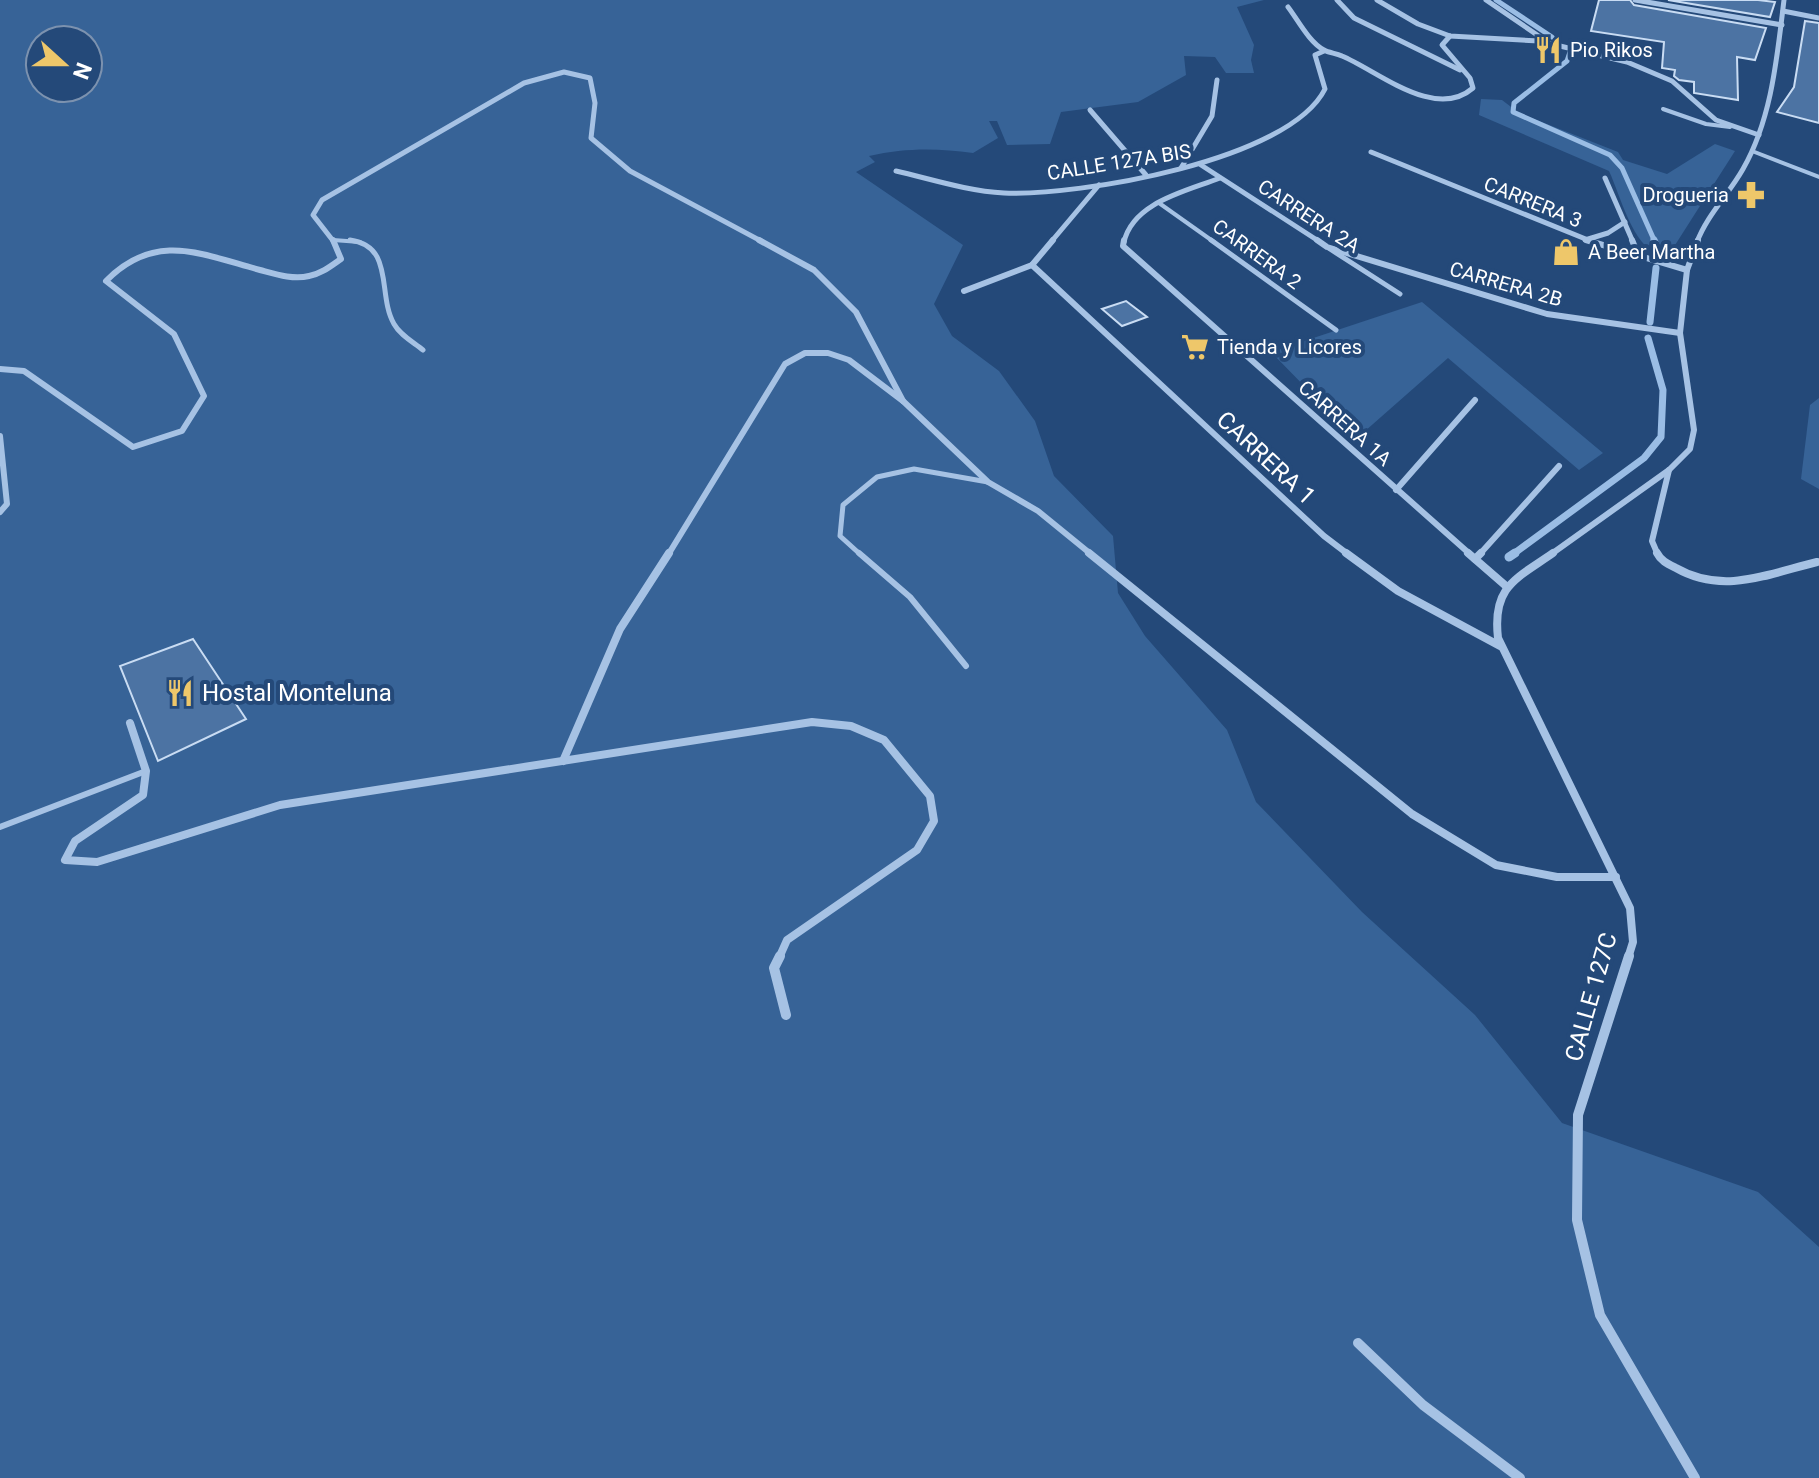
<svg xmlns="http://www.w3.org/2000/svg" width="1819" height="1478" font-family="Roboto,sans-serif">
<rect width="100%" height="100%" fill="#244979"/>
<g fill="#376397" fill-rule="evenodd">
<path d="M 0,0 L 1264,0 L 1237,7 L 1254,45 L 1251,60 L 1254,73 L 1226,73 L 1215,57 L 1184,56 L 1186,75 L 1138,102 L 1061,112 L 1050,144 L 1007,145 L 997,121 L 989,121 L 998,138 L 973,153 C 936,148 905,148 869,156 L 875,162 L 856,172 L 963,245 L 934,304 L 952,336 L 999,371 L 1035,421 L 1054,476 L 1113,536 L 1118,593 L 1145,636 L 1227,730 L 1256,802 L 1362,912 L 1475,1015 L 1562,1123 L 1758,1192 L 1819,1247 L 1819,1478 L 0,1478 ZM 40,40 L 88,40 L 88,88 L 40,88 Z"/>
<path d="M 1481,99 L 1502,100 L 1519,113 L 1618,152 L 1623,160 L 1667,174 L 1715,144 L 1735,151 L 1670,253 L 1660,256 C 1632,245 1621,197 1609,171 L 1479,115 Z"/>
<polygon points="1422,302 1603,453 1579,470 1448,358 1356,439 1271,352"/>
<polygon points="1819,398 1819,489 1801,479 1810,405"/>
</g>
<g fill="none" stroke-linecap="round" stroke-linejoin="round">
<g stroke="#9abde5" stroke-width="5">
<polyline points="1496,0 1552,37"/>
<polyline points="1570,52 1567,61 1514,103 1513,112 1610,155 1622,168 1655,242"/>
</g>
<g stroke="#9abde5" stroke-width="7">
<polyline points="1654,240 1658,249"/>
<polyline points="1650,322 1656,268"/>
<polyline points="1512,555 1644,458 1661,437 1663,390 1648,338"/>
</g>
<polyline stroke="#9abde5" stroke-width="9" points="1509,557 1515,553"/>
</g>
<g fill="#4c73a3" stroke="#c9dcf3" stroke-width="2">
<polygon points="1599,0 1630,0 1634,5 1766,28 1755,60 1737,57 1738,100 1694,93 1694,82 1679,80 1674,76 1675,70 1662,68 1664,42 1591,31"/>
<polygon points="1668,0 1758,0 1775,2 1770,17"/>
<polygon points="1805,21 1819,23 1819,123 1777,112 1794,87"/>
<polygon points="1126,301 1147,317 1122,326 1102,309"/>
<polygon points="193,639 246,719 158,761 120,666"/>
</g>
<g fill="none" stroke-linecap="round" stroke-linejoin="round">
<g stroke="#a6c2e4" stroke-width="4">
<polyline points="1663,109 1706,124 1730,127"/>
<polyline points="1752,151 1819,177"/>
<polyline points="1159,203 1214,242"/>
<polyline points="333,240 360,242"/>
</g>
<g stroke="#a6c2e4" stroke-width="5">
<path d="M 350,240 C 395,246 377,295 394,324 C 400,335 413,342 423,350"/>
<polyline points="1211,240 1336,330"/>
<polyline points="1330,249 1400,294"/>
<polyline points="861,555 840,536 843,505 877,477 914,469 988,482"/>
</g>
<g stroke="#a6c2e4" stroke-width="6">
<polyline points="859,553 910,597 966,666"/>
<polyline points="0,827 146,771"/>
</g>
<g stroke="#a6c2e4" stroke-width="5">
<polyline points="1337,0 1354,18 1460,70"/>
<polyline points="1377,0 1418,24 1450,36 1539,41 1627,62 1672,81 1716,120 1759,135"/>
<polyline points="1486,0 1546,41"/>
<polyline points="1635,0 1782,25"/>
<path d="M 1288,7 C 1298,20 1309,42 1324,50 C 1329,53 1336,53 1342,56 C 1378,71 1435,121 1473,88 L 1470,78 L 1442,45 L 1450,36"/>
<polyline points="1783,11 1819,18"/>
<polyline points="1090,110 1146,175"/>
<polyline points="1371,152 1593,242"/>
<polyline points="1201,165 1320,242"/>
<polyline points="1181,168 1212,116 1217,80"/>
<path d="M 896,171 C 931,179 967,191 1004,193 C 1079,196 1289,161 1325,89 L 1315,55 L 1324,51"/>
<polyline points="1605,178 1633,242"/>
<polyline points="1585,240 1608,233 1625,222"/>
<polyline points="334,242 313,215 322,200 524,83 564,72 590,78 595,103 591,138 630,171 763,242"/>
<polyline points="1051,242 1099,185"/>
<path d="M 1124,242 C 1133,202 1187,191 1220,178"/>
<path d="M 1697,242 C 1707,215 1729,194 1743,169 C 1772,118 1777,57 1784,0"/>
</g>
<g stroke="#a6c2e4" stroke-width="6">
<polyline points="759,240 814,270 856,312 903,401"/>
<polyline points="1124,240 1123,246 1471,555"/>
<polyline points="1317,240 1327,247 1547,314 1680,333"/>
<polyline points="1586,240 1687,270"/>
<polyline points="1632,240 1639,257"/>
<polyline points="1032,265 1324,536 1349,555"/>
<polyline points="964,291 1032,265 1053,240"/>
<path d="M 0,369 L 24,371 L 133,447 L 182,431 L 204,396 L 174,334 L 106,281 C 155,231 201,254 260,270 C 275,274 293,280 309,276 C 321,274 331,266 341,259 L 333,240"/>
<polyline points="0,436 7,504 0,512"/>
<polyline points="1396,490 1475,400"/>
<polyline points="668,555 785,364 805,353 828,353 849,360 903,401 988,482 1038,511 1092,555"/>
<polyline points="1479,555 1559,466"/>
<polyline points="1550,555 1669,470 1690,449 1694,430 1680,333 1687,270 1698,240"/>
<polyline points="1658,555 1652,541 1669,470"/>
</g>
<g stroke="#a6c2e4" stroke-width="8">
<polyline points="1089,553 1412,814 1496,865 1557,877 1616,877"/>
<polyline points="1346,553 1398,591 1500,646"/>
<polyline points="1468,553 1506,586"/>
<path d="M 1553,553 C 1516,579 1492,586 1498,638 L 1630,908 L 1633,942 L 1628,958"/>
<path d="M 1657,553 C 1661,561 1668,564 1676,568 C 1723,595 1768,574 1817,562"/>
<polyline points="1475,559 1481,553"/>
<polyline points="130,723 146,771 143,795 75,841 65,860 97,862 280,805 812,722 851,726 884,740 930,796 934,821 917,850 787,940 779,958"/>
<polyline points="563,761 620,629 669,553"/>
</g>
<g stroke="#a6c2e4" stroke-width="10">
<polyline points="780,956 774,968 786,1015"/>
<polyline points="1629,956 1578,1115 1577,1220 1600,1315 1695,1478"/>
<polyline points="1358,1343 1423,1405 1520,1478"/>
</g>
</g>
<defs>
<g id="restaurant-bare" transform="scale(2.16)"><path d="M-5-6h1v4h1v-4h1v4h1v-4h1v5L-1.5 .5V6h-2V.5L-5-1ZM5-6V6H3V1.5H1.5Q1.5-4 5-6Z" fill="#eec76a" stroke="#244979" stroke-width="2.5" paint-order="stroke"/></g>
<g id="pharmacy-bare" transform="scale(2.16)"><path d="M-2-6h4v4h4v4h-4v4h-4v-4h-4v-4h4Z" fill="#eec76a" stroke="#244979" stroke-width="2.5" paint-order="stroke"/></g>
<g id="shop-bare" transform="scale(2.16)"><path d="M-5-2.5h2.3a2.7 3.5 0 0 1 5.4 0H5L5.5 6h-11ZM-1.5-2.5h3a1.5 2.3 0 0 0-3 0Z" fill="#eec76a" stroke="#244979" stroke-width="2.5" paint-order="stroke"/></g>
<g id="supermarket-bare" transform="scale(2.16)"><path d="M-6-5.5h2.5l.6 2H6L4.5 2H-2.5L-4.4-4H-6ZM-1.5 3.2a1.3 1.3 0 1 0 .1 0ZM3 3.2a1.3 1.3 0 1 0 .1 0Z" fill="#eec76a" stroke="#244979" stroke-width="2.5" paint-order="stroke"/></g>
</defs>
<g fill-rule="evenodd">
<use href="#restaurant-bare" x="1548" y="50"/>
<use href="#pharmacy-bare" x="1751" y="195"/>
<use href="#shop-bare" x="1566" y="252"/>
<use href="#supermarket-bare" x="1195" y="347"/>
<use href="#restaurant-bare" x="180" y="693"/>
</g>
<g text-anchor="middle" stroke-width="8" stroke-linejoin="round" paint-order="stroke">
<g font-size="20" fill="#fff" stroke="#244979" text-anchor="start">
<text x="1570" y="57">Pio Rikos</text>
<text x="1729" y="202" text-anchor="end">Drogueria</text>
<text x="1588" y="259">A Beer Martha</text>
<text x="1217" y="354">Tienda y Licores</text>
</g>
<g font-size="20" fill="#fff" stroke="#244979">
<text transform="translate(1119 162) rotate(-9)" y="7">CALLE 127A BIS</text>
<text transform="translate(1533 202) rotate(22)" y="7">CARRERA 3</text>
<text transform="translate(1309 216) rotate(33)" y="7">CARRERA 2A</text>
<text transform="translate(1257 254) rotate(36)" y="7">CARRERA 2</text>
<text transform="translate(1506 284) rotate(16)" y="7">CARRERA 2B</text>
<text transform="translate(1345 423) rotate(42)" y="7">CARRERA 1A</text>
</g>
<g font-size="24" fill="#fff" stroke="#244979">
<text transform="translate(1266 458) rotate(43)" y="8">CARRERA 1</text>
<text transform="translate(1591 997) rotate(-74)" y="8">CALLE 127C</text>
</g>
<g font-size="24" fill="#fff" stroke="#244979" text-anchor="start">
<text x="202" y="701">Hostal Monteluna</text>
</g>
</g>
<g transform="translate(64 64) rotate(111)"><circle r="38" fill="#244979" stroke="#7c92af" stroke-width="2"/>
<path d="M0-6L14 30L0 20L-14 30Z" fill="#eec76a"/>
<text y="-12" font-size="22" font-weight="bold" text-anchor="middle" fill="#ffffff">N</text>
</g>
</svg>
